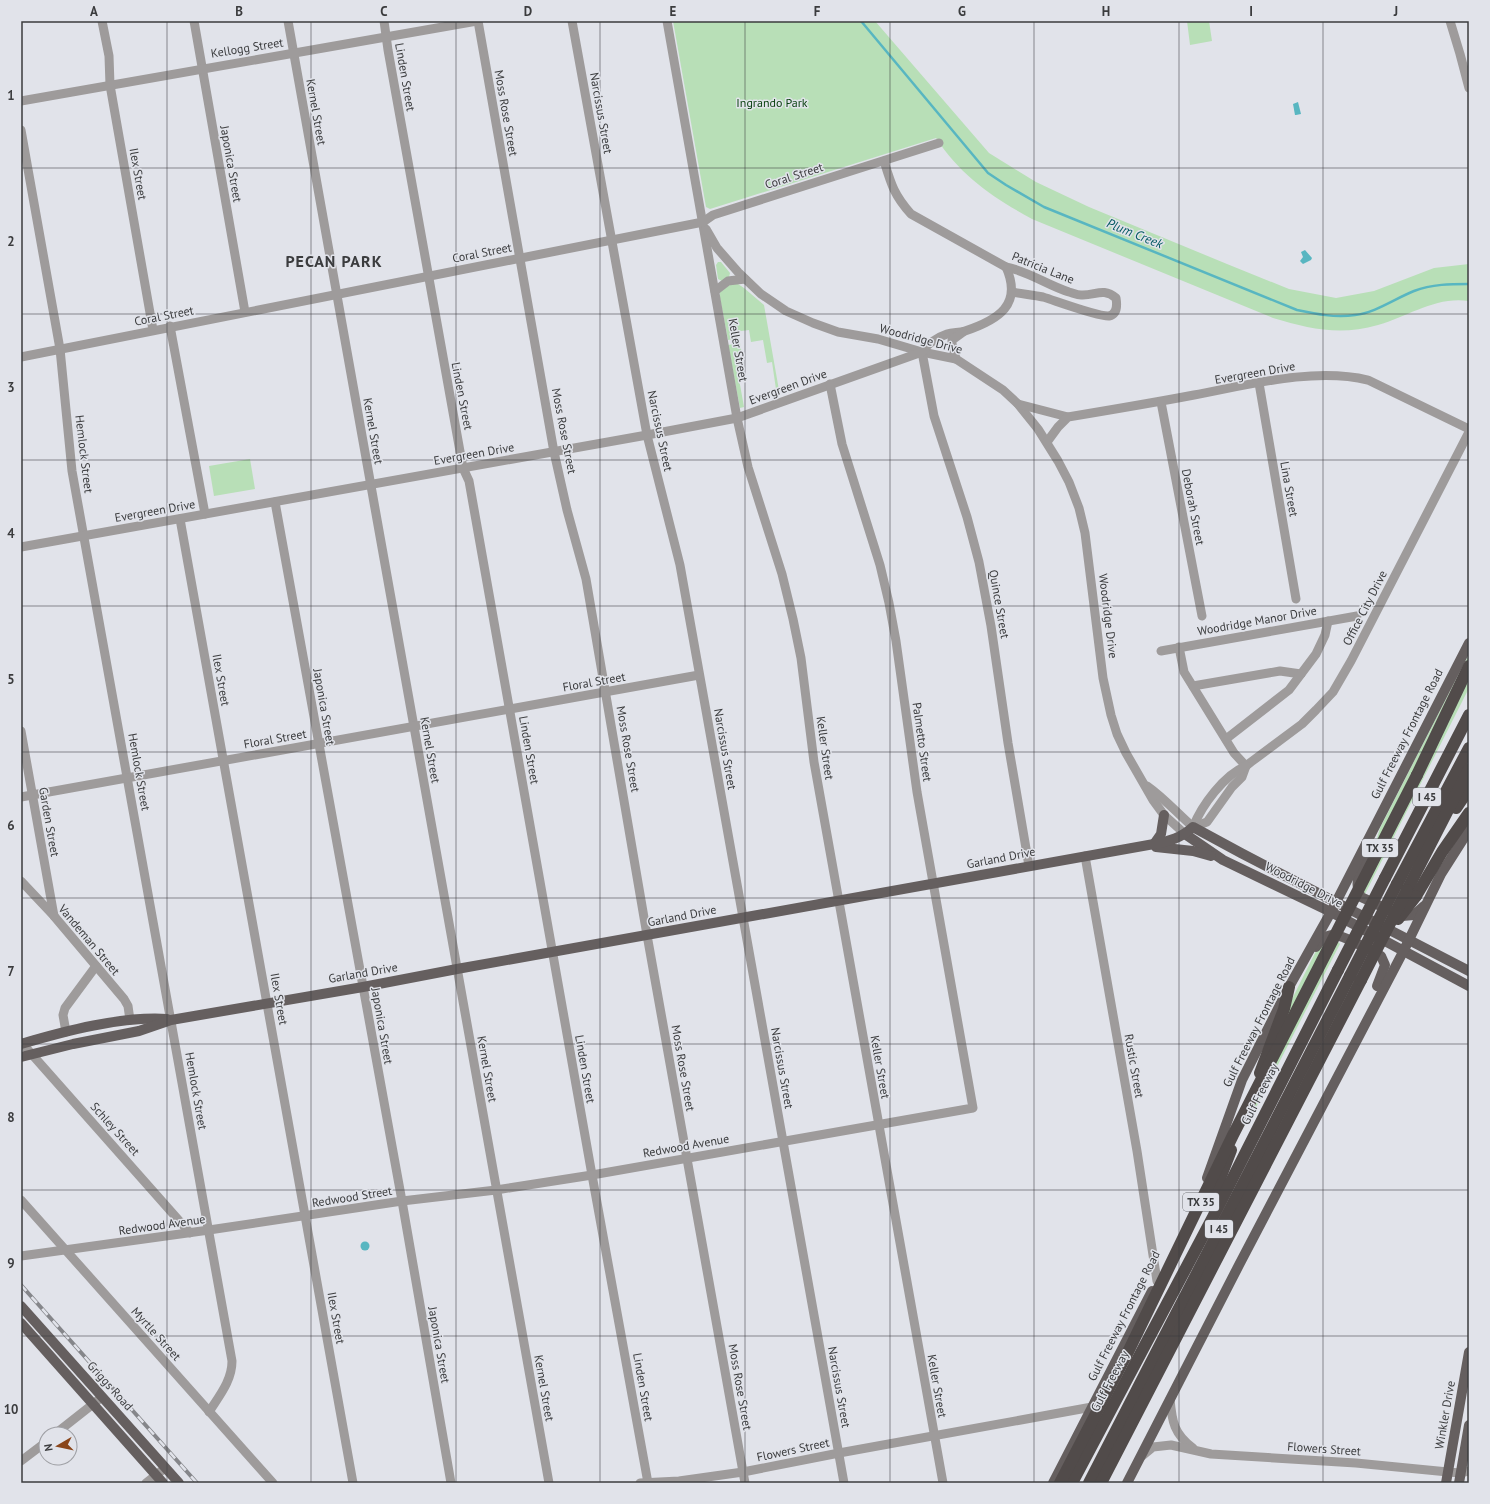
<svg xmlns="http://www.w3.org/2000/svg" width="1490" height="1504" font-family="'PT Sans',sans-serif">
<rect width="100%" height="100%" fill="#e1e3ea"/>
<g fill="#b8dfb7">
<path d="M 673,21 L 875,21 L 989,153 L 1036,182 L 1089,207 L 1227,264 L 1289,289 L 1336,298 L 1374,291 L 1434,268 L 1469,264 L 1469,301 C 1436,296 1409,316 1378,325 C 1340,336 1310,329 1273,318 L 1032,219 C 992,197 961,176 936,138 L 710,209 L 706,207 Z"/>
<polygon points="1187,21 1209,21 1212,41 1190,45"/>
<polygon points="718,262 721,262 730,273 729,277 722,281 718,279 716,265"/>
<polygon points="731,284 738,284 744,288 764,305 780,396 777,396 772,362 767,363 763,340 751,342 749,330 734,332 734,339 728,340 720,298 720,292"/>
<polygon points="740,343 744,367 737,368 744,407 740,408 728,345"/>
<polygon points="250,459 255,489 214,496 209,466"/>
<polygon points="1469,654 1469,688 1365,894 1362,889 1380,828"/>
<polygon points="1335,938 1340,944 1248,1123 1244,1126 1292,999 1319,945"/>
</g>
<g fill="#58b6c1">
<polygon points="1298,102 1301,114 1296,115 1295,115 1293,104"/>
<polygon points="1305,250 1312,258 1311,260 1303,264 1300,261 1303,257 1301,252"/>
<circle cx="365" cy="1246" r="4.5"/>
</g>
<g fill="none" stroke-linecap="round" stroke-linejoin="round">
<path stroke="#58b6c1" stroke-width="2.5" d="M 861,21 L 988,173 L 1006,185 L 1044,207 L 1297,310 C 1316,314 1335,318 1355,315 C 1375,313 1396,298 1414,291 C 1432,284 1451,284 1469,284"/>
<g stroke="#9e9b9b" stroke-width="9">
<polyline points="102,21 109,56 110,85 153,330"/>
<polyline points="194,21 245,312"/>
<polyline points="288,21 549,1483"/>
<polyline points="384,21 388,50 463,468 469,481 592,1175 648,1483"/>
<polyline points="478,21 554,452 567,510 586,579 647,935 745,1483"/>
<polyline points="572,21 647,435 680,565 844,1483"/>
<polyline points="667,21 737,418 748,467 782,574 793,619 801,658 814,762 943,1483"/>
<polyline points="1450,21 1460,54 1469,88"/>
<polyline points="21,101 477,21"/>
<path d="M 21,130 L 60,349 L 72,471 L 232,1361 C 232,1381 219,1396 209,1412"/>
<path d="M 884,161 C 891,184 894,195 911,214 L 1006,267 C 1028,271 1047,285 1069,292 C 1073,293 1077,295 1081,295 C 1095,296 1103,287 1116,298 C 1117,304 1118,314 1109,316 C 1099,317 1056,301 1043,297 C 1033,295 1022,294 1012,292"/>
<polyline points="706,229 717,248 738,272 761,294 786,311 813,323 838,332 878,339 922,352 956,359 1003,390 1018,404 1038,429 1058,461 1069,482 1079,508 1085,533 1103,678 1111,715 1117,734 1126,753 1153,800 1164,815 1185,834"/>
<polyline points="715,291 728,281 745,279"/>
<polyline points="170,326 205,514"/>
<polyline points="922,352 934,416 967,517 979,562 991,626 1008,743 1029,866"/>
<path d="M 922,352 C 927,344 938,337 947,334 C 953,332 959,333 965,331 C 998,320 1023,305 1006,267"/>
<polyline points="21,357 703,222 713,215 939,143"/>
<polyline points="956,359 952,344 952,340 963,332"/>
<polyline points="1259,383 1296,599"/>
<polyline points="1161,402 1202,616"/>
<polyline points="1018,404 1068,417"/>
<path d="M 1047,442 L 1058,427 L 1068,417 C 1110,410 1152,403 1194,395 C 1248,385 1314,367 1368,380 L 1469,429"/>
<polyline points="275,502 402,1201 451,1483"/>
<polyline points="180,519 353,1483"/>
<polyline points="21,547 647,435 737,418 922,352"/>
<polyline points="1179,647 1184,672 1234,753 1246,766"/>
<polyline points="1161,651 1357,616"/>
<polyline points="1193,686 1280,671 1301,674"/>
<polyline points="21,731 54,916"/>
<polyline points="1226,739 1289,690 1316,654 1325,635 1328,621"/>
<path d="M 1147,786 C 1164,798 1177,813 1193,827"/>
<polyline points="21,797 699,675"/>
<polyline points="1193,827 1207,822 1232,787 1242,777 1246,766 1251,762 1302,724 1316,710 1333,692 1351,661 1469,432"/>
<path d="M 1193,827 C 1202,805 1224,775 1246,766"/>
<polyline points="1085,856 1137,1151 1157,1281"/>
<polyline points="21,881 54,916 124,999 128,1006 130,1020"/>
<polyline points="66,1032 63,1015 65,1008 96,966"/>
<polyline points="21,1042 190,1233"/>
<polyline points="21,1200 273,1483"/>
<polyline points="21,1256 209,1230 402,1201 496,1190 592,1175 973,1108 917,792 896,641 889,603 880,565 842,444 830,384"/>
<path d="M 1170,1399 C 1172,1422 1174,1434 1193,1448"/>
<polyline points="55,1434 102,1397"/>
<polyline points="1142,1456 1153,1447 1171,1445 1211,1454 1356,1463 1448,1472 1461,1473 1469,1471"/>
<polyline points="21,1461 46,1442"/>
<polyline points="146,1483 165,1468"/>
<polyline points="640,1483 679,1481 743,1472 839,1453 1092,1407"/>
</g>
<g stroke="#655f5f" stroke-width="10">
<polyline points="1185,834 1223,860 1331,912 1469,986"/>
<polyline points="1154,844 1161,834 1164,815"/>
<polyline points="1156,847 1193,851 1211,856"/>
<path d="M 1364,860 C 1359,872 1354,885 1361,897 L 1402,916 L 1414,915 L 1424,906"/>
<path d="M 1316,947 C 1328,927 1342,936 1358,944 C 1366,948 1374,952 1381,956 L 1385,965 L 1377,986"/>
<path d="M 21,1044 C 65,1031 122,1016 167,1019"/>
<path d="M 21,1057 L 73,1044 L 139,1031 L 171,1020 L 363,987 L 457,969 L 1154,844 C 1170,841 1181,838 1193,827 L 1241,853 L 1469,971"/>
<polyline points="1207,1178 1242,1080 1289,987 1331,912 1469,643"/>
<polyline points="21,1306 179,1483"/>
<polyline points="21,1323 163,1483"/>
<polyline points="1053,1483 1152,1291"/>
<polyline points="1127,1483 1239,1265 1403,952 1441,874 1469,830"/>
<polyline points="1446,1483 1469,1352"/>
<polyline points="1459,1483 1469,1425"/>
</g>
<g stroke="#514b4a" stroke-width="12">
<polyline points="1417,775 1469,666"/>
<polyline points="1456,808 1469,789"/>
<polyline points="1385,878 1469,715"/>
<polyline points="1397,884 1469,748"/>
<polyline points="1407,890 1469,769"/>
<polyline points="1416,896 1442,852 1469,813"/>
<polyline points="1260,1073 1284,1009 1289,987"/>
<polyline points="1214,1208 1216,1189 1231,1150"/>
<polyline points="1072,1483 1213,1217 1338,970"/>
<polyline points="1089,1483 1350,976"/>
<polyline points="1101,1483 1361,980"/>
</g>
<g stroke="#85868a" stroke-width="4">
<polyline id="rail" points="21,1285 197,1483"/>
</g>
<use href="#rail" stroke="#e1e3ea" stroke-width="2.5" stroke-dasharray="8" stroke-linecap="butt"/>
<g stroke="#514b4a" stroke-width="12">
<polyline points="1398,919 1416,896"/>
<polyline points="1338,970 1385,878"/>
<polyline points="1350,976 1397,884"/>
<polyline points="1361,980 1407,890"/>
<polyline points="1060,1483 1129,1350 1233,1135 1417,775"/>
</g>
</g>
<path fill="none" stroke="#3b3c3e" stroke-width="1" stroke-opacity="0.55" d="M 167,21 L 167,1483M 311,21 L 311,1483M 456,21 L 456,1483M 600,21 L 600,1483M 745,21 L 745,1483M 890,21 L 890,1483M 1034,21 L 1034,1483M 1179,21 L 1179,1483M 1323,21 L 1323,1483M 21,168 L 1469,168M 21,314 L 1469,314M 21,460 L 1469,460M 21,606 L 1469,606M 21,752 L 1469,752M 21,898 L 1469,898M 21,1044 L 1469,1044M 21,1190 L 1469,1190M 21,1336 L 1469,1336"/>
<g text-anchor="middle" stroke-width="3" stroke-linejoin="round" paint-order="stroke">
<g fill="#e1e3ea" stroke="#6d6e72" stroke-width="1">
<rect x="1413" y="788" width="28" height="18" rx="3"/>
<rect x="1362" y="839" width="36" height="18" rx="3"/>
<rect x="1183" y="1193" width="36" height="18" rx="3"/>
<rect x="1205" y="1220" width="28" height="18" rx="3"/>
</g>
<g font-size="11" font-weight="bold" fill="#3b3c3e">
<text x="1427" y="801">I 45</text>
<text x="1380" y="852">TX 35</text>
<text x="1201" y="1206">TX 35</text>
<text x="1219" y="1233">I 45</text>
</g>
<g font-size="12" fill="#3b3c3e" stroke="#e1e3ea">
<text transform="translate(247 48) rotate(-9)" y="4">Kellogg Street</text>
<text transform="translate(405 77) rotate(80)" y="4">Linden Street</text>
<text transform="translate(316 112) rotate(80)" y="4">Kernel Street</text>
<text transform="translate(506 113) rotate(80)" y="4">Moss Rose Street</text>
<text transform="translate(601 113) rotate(80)" y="4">Narcissus Street</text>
<text transform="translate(231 164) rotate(80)" y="4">Japonica Street</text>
<text transform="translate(138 174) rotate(80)" y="4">Ilex Street</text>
<text transform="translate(794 176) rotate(-18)" y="4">Coral Street</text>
<text transform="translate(482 253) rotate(-11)" y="4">Coral Street</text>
<text transform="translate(1043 268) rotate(22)" y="4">Patricia Lane</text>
<text transform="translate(164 316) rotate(-11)" y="4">Coral Street</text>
<text transform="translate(921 339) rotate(15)" y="4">Woodridge Drive</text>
<text transform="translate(738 350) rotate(80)" y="4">Keller Street</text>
<text transform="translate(1255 373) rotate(-10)" y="4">Evergreen Drive</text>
<text transform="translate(788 387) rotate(-20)" y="4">Evergreen Drive</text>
<text transform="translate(462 396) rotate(79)" y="4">Linden Street</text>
<text transform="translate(373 431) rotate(80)" y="4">Kernel Street</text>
<text transform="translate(564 431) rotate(79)" y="4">Moss Rose Street</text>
<text transform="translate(660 431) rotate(78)" y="4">Narcissus Street</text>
<text transform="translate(84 454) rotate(83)" y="4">Hemlock Street</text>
<text transform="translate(474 454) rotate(-10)" y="4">Evergreen Drive</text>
<text transform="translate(1289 489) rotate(80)" y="4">Lina Street</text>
<text transform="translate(1193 507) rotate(79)" y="4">Deborah Street</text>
<text transform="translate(155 511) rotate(-10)" y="4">Evergreen Drive</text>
<text transform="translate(999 604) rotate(80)" y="4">Quince Street</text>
<text transform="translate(1365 608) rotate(-63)" y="4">Office City Drive</text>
<text transform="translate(1108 616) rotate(83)" y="4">Woodridge Drive</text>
<text transform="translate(1257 621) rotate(-10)" y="4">Woodridge Manor Drive</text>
<text transform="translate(221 680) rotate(80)" y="4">Ilex Street</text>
<text transform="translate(594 682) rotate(-10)" y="4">Floral Street</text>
<text transform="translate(324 707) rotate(80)" y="4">Japonica Street</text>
<text transform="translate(1407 734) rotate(-63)" y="4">Gulf Freeway Frontage Road</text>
<text transform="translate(275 739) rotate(-10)" y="4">Floral Street</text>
<text transform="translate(922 742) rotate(82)" y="4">Palmetto Street</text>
<text transform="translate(825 748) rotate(82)" y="4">Keller Street</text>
<text transform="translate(628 749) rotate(80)" y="4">Moss Rose Street</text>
<text transform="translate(725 749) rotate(80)" y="4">Narcissus Street</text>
<text transform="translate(430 750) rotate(80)" y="4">Kernel Street</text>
<text transform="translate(529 750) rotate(80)" y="4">Linden Street</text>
<text transform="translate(139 772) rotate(80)" y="4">Hemlock Street</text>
<text transform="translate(49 822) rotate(80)" y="4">Garden Street</text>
<text transform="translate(1001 858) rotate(-11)" y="4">Garland Drive</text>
<text transform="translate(1304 885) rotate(27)" y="4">Woodridge Drive</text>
<text transform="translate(682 916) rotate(-11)" y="4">Garland Drive</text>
<text transform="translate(89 940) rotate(50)" y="4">Vandeman Street</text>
<text transform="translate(363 973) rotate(-10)" y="4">Garland Drive</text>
<text transform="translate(279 999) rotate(80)" y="4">Ilex Street</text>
<text transform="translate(1259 1022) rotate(-63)" y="4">Gulf Freeway Frontage Road</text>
<text transform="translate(382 1026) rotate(80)" y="4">Japonica Street</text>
<text transform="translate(1134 1066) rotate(80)" y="4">Rustic Street</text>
<text transform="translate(880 1067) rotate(80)" y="4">Keller Street</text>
<text transform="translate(683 1068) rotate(80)" y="4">Moss Rose Street</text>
<text transform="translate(782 1068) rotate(80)" y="4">Narcissus Street</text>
<text transform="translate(487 1069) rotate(80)" y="4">Kernel Street</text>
<text transform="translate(585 1069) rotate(80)" y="4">Linden Street</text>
<text transform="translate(196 1091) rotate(80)" y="4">Hemlock Street</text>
<text transform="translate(1260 1094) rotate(-63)" y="4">Gulf Freeway</text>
<text transform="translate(115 1129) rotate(48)" y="4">Schley Street</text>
<text transform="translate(686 1146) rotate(-10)" y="4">Redwood Avenue</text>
<text transform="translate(352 1197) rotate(-9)" y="4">Redwood Street</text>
<text transform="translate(162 1225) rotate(-8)" y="4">Redwood Avenue</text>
<text transform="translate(1124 1316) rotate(-63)" y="4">Gulf Freeway Frontage Road</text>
<text transform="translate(336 1318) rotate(80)" y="4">Ilex Street</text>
<text transform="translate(156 1334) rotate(48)" y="4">Myrtle Street</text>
<text transform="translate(439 1345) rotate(80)" y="4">Japonica Street</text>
<text transform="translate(1110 1381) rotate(-62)" y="4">Gulf Freeway</text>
<text transform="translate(110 1386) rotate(48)" y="4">Griggs Road</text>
<text transform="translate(937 1386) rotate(80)" y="4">Keller Street</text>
<text transform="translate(643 1387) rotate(80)" y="4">Linden Street</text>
<text transform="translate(740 1387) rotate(80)" y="4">Moss Rose Street</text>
<text transform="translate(839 1387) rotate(80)" y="4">Narcissus Street</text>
<text transform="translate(544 1388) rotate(80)" y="4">Kernel Street</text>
<text transform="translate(1445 1415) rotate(-80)" y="4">Winkler Drive</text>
<text transform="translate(1324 1449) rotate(4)" y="4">Flowers Street</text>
<text transform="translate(793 1450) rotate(-12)" y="4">Flowers Street</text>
</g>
<g font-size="12" fill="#053e0c" stroke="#e1e3ea">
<text x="772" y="107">Ingrando Park</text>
</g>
<g font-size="13" font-style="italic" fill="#045b63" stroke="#e1e3ea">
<text transform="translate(1135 233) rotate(22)" y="5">Plum Creek</text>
</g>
<g font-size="16" font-weight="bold" letter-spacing="1" fill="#3b3c3e" stroke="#e1e3ea">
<text x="334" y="267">PECAN PARK</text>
</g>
</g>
<rect width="1490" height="1504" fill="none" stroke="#e1e3ea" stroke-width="44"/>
<g transform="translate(58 1446) rotate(261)"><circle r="19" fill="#e1e3ea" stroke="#9fa0a5"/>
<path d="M0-3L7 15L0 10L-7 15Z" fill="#8a461b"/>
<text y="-6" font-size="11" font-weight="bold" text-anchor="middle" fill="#3b3c3e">N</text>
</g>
<rect x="22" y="22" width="1446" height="1460" fill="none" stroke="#3b3c3e" stroke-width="1.5"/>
<g font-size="13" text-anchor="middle" font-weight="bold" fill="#3b3c3e">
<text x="94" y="16">A</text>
<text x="239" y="16">B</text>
<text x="384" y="16">C</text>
<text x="528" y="16">D</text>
<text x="673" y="16">E</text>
<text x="817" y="16">F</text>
<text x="962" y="16">G</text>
<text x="1106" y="16">H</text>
<text x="1251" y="16">I</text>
<text x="1396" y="16">J</text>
<text x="11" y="100">1</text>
<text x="11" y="246">2</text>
<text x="11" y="392">3</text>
<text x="11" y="538">4</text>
<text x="11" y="684">5</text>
<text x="11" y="830">6</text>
<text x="11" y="976">7</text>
<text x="11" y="1122">8</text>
<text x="11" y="1268">9</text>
<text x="11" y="1414">10</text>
</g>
</svg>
